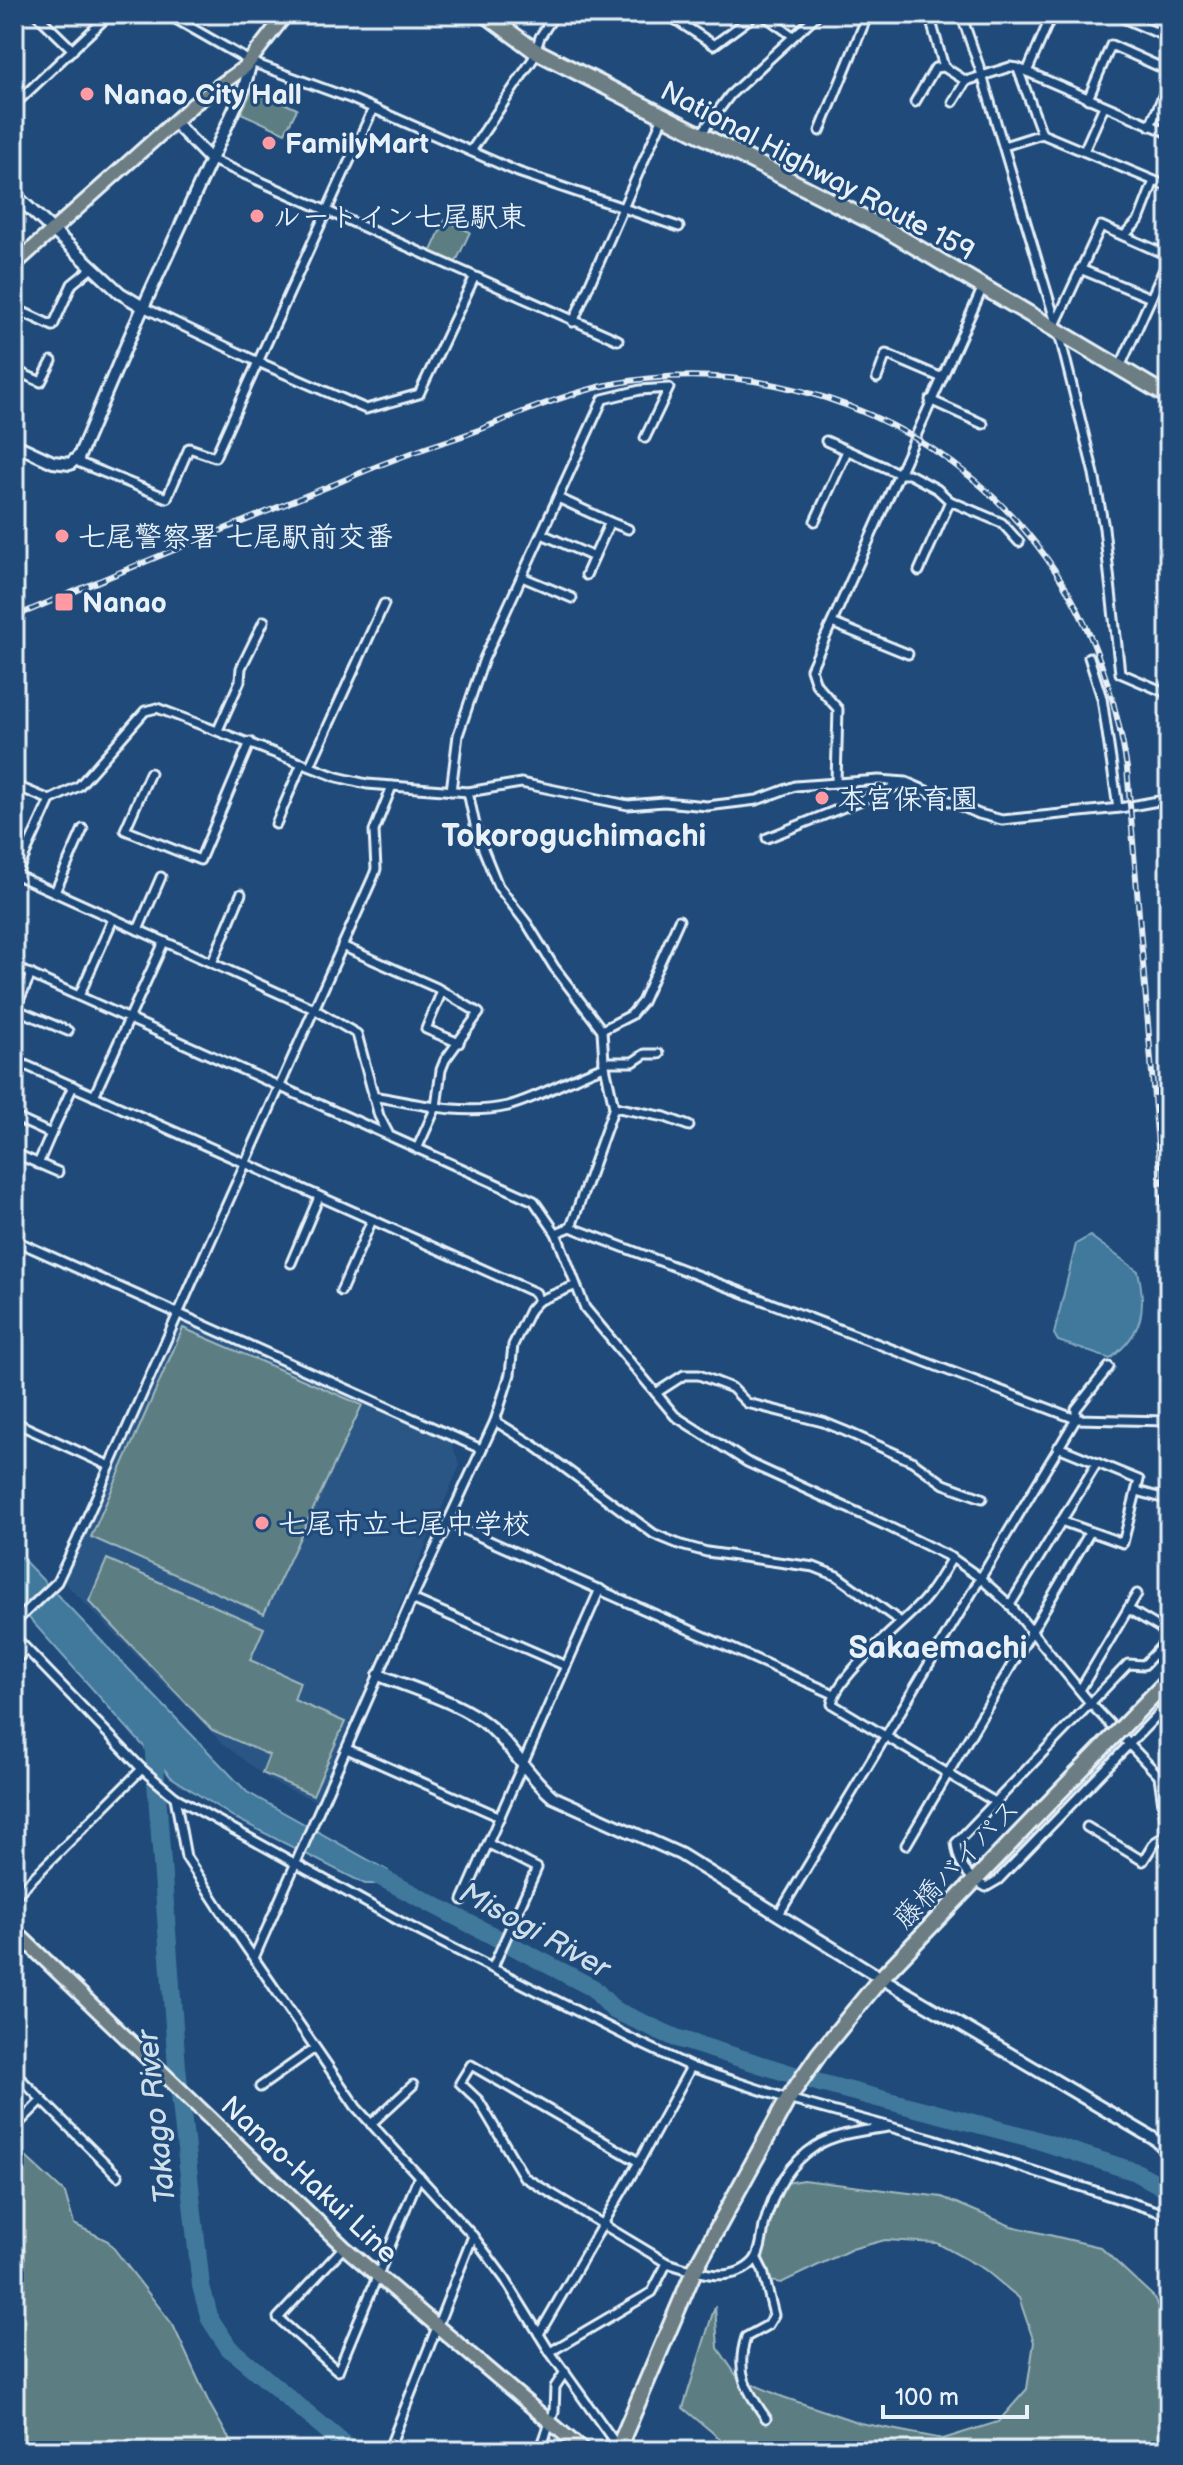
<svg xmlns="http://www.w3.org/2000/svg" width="1183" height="2465" font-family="'Balsamiq Sans','Klee One',sans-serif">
<rect width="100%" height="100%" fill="#1f4a7a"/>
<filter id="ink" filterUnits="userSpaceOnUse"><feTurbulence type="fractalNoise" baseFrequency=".0125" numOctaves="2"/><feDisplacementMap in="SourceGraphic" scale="16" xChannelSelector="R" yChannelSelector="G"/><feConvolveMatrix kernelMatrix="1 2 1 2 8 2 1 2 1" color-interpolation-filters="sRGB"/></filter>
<g filter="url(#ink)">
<polygon fill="#2c5685" points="182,1322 449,1438 460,1465 316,1801 272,1782 222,1743 63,1581"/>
<g fill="#5c7e83" stroke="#a2b8be" stroke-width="2">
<polygon points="253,89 297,109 285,133 241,113"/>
<polygon points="445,220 470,232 455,264 430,253"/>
<polygon points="183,1328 362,1405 264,1614 91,1537"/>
<polygon points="107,1559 264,1628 250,1660 300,1682 294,1700 345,1722 313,1795 262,1773 269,1755 212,1730 89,1601"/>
<polygon points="14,2146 65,2193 74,2224 108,2241 173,2325 209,2403 236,2451 14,2451"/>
<polygon points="803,2180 942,2197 1011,2226 1100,2247 1154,2297 1169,2336 1169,2418 1164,2451 735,2451 683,2408 715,2306 718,2348 738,2378 783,2397 860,2423 943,2439 998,2422 1027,2389 1034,2342 1019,2298 984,2269 937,2243 885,2240 852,2249 781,2283 765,2280 758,2249 771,2201 786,2183"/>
</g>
<g fill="#41799c" stroke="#84a9c1" stroke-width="2">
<path d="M 1090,1236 L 1138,1271 C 1147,1310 1143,1333 1110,1359 L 1058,1341 L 1054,1334 L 1076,1244 Z"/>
<polygon points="14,1550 247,1792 388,1871 381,1884 365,1884 235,1818 171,1777 23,1611 14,1608"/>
</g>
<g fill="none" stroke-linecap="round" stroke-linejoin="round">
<g stroke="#41799c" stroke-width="18">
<polyline points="153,1740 177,2067 201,2286 210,2319 229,2348 352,2451"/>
<polyline points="365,1869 593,1988 614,2010 676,2038 820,2083 1031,2138 1136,2172 1169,2190"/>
</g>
<g stroke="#e8f1f8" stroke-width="13">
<g id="street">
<polyline points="36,14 73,50"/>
<polyline points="167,14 251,62 352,99 518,172 679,227"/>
<polyline points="667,14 714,45 756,14"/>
<polyline points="762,14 793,36"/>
<polyline points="961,14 982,75 1059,333 1094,474 1104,528 1120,673 1169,694"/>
<polyline points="1123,18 1169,38"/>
<polyline points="944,67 966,81 953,102"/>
<polyline points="1027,72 1052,14"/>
<polyline points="966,81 1010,67 1018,68 1169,133"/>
<polyline points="1088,99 1111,45 1169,71"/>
<polyline points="915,102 935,68 944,67 929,14"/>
<polyline points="14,105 110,14"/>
<polyline points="1150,126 1169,82"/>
<polyline points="820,131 868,14"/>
<polyline points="1042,134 1169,187"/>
<polyline points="700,135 730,95 818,14"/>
<polyline points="1004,146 1042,134 1018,69"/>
<polyline points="471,151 533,59 540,37 555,14"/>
<polyline points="1084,151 1104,106"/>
<polyline points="210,159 618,340"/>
<polyline points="1124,236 1139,220 1154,181"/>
<polyline points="1080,269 1151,298"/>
<polyline points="143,307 258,362 373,109"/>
<polyline points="14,308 53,326 72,284 93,267"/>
<polyline points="573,322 663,117"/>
<polyline points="1056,323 1101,226 1169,256"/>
<polyline points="1120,367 1169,258"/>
<polyline points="14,370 41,382 52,361"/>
<polyline points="877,378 886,354 940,377"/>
<polyline points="14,386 20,373"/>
<polyline points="930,400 983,424"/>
<polyline points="826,441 900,474 909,474 937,489 950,501 1002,523 1019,542"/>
<polyline points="79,456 80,463 167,498 189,448 215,457 258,362 366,409 419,394 474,278"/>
<polyline points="558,498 610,522 594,557"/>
<polyline points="815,521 847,451"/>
<polyline points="610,522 628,529"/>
<polyline points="542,534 594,557 586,575"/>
<polyline points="919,571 950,501"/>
<polyline points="522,577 572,598"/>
<polyline points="832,623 908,654"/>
<polyline points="1089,657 1102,698 1118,808"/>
<polyline points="218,730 240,681 241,668 264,621"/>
<polyline points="310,766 384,604"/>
<polyline points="150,773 125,830 200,860 250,742"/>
<polyline points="836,782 838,709 816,684 811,669 983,287"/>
<polyline points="14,785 50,800"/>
<polyline points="451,791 458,735 484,659 603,399 640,390 669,388 645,438"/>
<polyline points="468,792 477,834 498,886 528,925 554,967 602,1030 604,1062 614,1107 571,1227"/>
<polyline points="276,824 302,763"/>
<polyline points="767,838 904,783"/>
<polyline points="14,874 314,1009 357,1034 379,1116 388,1133"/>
<polyline points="14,879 50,800 79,786 145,711 157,708 337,777 367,784 468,792 521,783 628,805 664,802 707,806 757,800 795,786 879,780 906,782 979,814 1002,820 1120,808 1169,799"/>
<polyline points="55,892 83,829"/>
<polyline points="138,930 161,877"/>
<polyline points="342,946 437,988 479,1013 445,1060 441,1070 436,1107 417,1149"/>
<polyline points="212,963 241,894"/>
<polyline points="14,967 534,1201 556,1233 585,1308 675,1416 747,1462 885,1525 952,1558 979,1577 1010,1605 1091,1704 1159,1776 1169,1784"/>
<polyline points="442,991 426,1029 459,1043"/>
<polyline points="79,996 113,919"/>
<polyline points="15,1009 68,1031"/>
<polyline points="14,1011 31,974"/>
<polyline points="602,1030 631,1015 642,1002 679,920"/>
<polyline points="14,1060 536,1293 538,1301"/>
<polyline points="604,1062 633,1062 645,1054 659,1054"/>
<polyline points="94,1096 164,942"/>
<path d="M 373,1096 C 417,1104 464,1116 508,1106 C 541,1097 572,1077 605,1066"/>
<polyline points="614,1107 665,1117 689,1126"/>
<polyline points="14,1117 51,1134 38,1164"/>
<polyline points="51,1134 73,1086"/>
<polyline points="14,1153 58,1172"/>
<polyline points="556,1233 571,1227 578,1230 1076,1419 1169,1421"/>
<polyline points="14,1240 481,1449"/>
<polyline points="291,1263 319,1197"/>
<polyline points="341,1291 372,1220"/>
<polyline points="656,1393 684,1375 699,1375 732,1388 747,1403 823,1422 845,1431 912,1461 944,1484 982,1498"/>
<polyline points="495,1421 535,1446 654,1534 681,1545 707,1552 814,1567 837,1576 901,1622"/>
<polyline points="14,1422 110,1466"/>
<polyline points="1058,1447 1139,1480 1123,1543 1061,1521"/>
<polyline points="1137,1491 1169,1500"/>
<polyline points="447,1522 834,1694"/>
<path d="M 952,1558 C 943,1572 935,1588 924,1600 C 903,1624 836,1675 832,1704 L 995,1802"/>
<polyline points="412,1599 566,1666"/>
<polyline points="1010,1605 1097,1463"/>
<path d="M 1128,1609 L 1160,1628 L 1168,1639 L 1144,1665 L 1128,1664 L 956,1843 C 958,1864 967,1878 986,1887 L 998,1880 L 1169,1703"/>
<polyline points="14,1623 57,1582 77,1540 374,875 376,869 374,831 392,786"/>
<polyline points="14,1636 142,1769 175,1797 403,1923 638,2042 691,2067 788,2099 934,2139 1169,2215"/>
<polyline points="14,1662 26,1649"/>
<polyline points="1080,1690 1137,1594"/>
<polyline points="347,1749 500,1817"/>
<polyline points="1159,1776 1169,1848"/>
<polyline points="175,1797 186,1857 218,1906 356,2107 473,2236 505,2279 550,2352 618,2447"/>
<polyline points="1087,1827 1143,1861 1155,1842 1167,1835"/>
<polyline points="489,1844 537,1868 493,1967"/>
<polyline points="906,1845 1090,1532"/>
<polyline points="14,1897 142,1769"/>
<polyline points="463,1900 600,1589"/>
<polyline points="779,1914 1076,1419 1076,1409 1109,1367"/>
<polyline points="254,1958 412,1599 495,1421 510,1374 513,1345 530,1310 538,1301 574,1286"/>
<polyline points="14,2072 118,2176"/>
<polyline points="260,2087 315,2048"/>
<polyline points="371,2124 413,2085"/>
<polyline points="14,2128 42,2100"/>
<polyline points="639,2162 471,2065 460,2083 479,2101 524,2177 667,2263"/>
<polyline points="344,2247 278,2318 338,2371 419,2176"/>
<path d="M 757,2259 L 763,2271 L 774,2315 L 768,2325 L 746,2337 C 735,2372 746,2390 766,2418"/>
<polyline points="539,2334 639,2162 691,2067"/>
<path d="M 550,2352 L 652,2292 L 667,2263 C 693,2271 732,2286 754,2261 C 761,2253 762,2237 764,2226 C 772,2195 788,2164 816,2146 C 837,2133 864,2131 887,2127"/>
<polyline points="388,2451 473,2236"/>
<polyline points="540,2451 554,2412 555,2387 565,2372"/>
</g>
</g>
<g stroke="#e8f1f8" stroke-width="16">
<g id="secondary">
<polyline points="174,122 210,159"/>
<polyline points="14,194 120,293 143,307"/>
<polyline points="14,444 53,462 70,464 79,456 135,325 244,88 251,62"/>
<path d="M 379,1675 C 413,1689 463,1703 491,1728 C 514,1749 529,1777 553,1797 L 680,1854 L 881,1978 L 1156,2140 L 1169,2152"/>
</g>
</g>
<g stroke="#e8f1f8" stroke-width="18">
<g id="primary">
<polyline points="14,265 194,104 245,67 286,14"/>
<polyline points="14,1930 344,2247 584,2451"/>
</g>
</g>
<g stroke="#e8f1f8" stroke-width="20">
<g id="highway">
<polyline points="485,14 534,50 884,228 1169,397"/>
<polyline points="617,2451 694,2271 788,2099 819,2054 881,1978 1046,1806"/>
</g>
</g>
<use href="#street" stroke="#1f4a7a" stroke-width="7"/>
<use href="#secondary" stroke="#1f4a7a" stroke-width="10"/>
<use href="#primary" stroke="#6c7e84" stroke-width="12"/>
<use href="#highway" stroke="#6c7e84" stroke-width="14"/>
<g stroke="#e8f1f8" stroke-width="6">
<path id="rail" d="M 14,617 C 121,571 229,527 337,483 C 364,471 392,460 420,450 C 443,442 468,435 491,425 C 529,409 567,394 607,385 C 736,358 873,396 973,479 C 1064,555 1109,653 1127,768 L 1169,1281"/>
</g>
<use href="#rail" stroke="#1f4a7a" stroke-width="3" stroke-dasharray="9" stroke-linecap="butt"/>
<g stroke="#e8f1f8" stroke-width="20" stroke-linecap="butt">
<polyline id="highway-bridge" points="1046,1806 1169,1679"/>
</g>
<use href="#highway-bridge" stroke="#6c7e84" stroke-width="14"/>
</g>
</g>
<g fill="#ff9aa2" stroke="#1f4a7a" stroke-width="3">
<circle cx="87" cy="94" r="8"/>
<circle cx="269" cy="143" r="8"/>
<circle cx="257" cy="216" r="8"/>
<circle cx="62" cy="536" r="8"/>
<rect x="54" y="592" width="20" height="20" rx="4"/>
<circle cx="822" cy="798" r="8"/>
<circle cx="262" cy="1523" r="8"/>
</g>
<g text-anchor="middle" stroke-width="6" stroke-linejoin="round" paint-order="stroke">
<g font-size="28" font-weight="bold" fill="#e8f1f8" stroke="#1f4a7a" text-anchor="start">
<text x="103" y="104">Nanao City Hall</text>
<text x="285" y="153">FamilyMart</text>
<text x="273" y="226">ルートイン七尾駅東</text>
<text x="78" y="546">七尾警察署 七尾駅前交番</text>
<text x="82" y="612">Nanao</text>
<text x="838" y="808">本宮保育園</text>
<text x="278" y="1533">七尾市立七尾中学校</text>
</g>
<g font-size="28" fill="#e8f1f8" stroke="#1f4a7a">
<text transform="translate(818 170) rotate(28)" y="10">National Highway Route 159</text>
<text transform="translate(956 1863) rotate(-46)" y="10">藤橋バイパス</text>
<text transform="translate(310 2179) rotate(43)" y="10">Nanao-Hakui Line</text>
</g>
<g font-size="30" font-style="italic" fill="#cfdfea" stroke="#1f4a7a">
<text transform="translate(535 1930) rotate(29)" y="10">Misogi River</text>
<text transform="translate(156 2117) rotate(-96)" y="10">Takago River</text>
</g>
<g font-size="32" font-weight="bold" fill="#e8f1f8" stroke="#1f4a7a">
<text x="574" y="846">Tokoroguchimachi</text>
<text x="938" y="1658">Sakaemachi</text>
</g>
</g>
<rect width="1183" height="2465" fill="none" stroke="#1f4a7a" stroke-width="48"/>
<rect x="24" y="24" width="1135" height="2417" fill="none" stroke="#e8f1f8" stroke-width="3" filter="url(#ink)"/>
<path d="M883 2405v12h144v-12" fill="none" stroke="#e8f1f8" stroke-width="4"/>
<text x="895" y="2405" font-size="24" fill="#e8f1f8" stroke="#1f4a7a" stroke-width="6" paint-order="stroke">100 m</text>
</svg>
